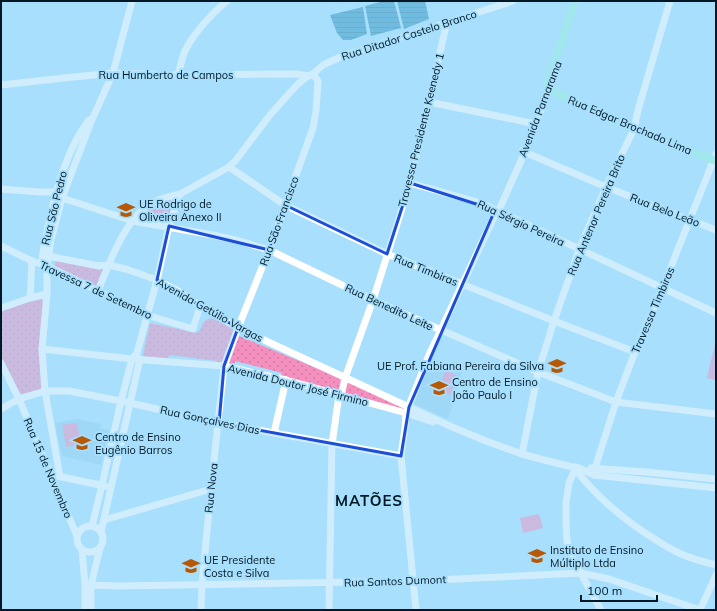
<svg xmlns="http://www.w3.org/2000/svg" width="717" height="611" font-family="Mulish,sans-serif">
<defs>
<pattern id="grass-dots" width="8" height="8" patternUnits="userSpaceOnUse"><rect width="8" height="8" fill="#f48fbe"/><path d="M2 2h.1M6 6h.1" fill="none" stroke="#cf7ba3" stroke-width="1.8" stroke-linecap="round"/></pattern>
<pattern id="water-rules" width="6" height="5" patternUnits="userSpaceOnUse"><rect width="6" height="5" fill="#2a92be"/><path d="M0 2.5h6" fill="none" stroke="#22769a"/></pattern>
</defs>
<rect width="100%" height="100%" fill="#a7dffc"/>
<g fill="#94d1f2">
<polygon points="432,358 462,372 448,419 414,404"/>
<polygon points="78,419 101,424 100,428 109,430 101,465 62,456 55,423"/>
</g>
<g fill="url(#grass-dots)">
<path d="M 173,199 L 168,221 L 165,222 L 145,220 L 143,218 C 148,205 161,203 173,199 Z"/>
<polygon points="56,260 103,268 104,270 98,288 54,267"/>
<polygon points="40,298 42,299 43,303 39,352 42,387 40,390 21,394 18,392 1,358 1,310"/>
<path d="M 213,318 C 220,320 230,324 234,330 L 223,364 L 217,365 L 217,361 L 169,355 L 168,359 L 143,356 L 143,354 L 150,323 L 197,333 C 205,327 199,320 213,318 Z"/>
<polygon points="239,336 343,379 338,392 281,377 282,373 235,361 234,366 229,364"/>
<polygon points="348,382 404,406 403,410 343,395"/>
</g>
<g fill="#f48fbe">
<polygon points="716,339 716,380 707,378"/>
<polygon points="446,370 458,376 450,395 438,389"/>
<polygon points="77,423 81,444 66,447 62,425"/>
<polygon points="539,514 543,528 523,533 520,518"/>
</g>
<g fill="url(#water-rules)">
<polygon points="384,1 394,1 401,28 371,36 365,6"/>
<polygon points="397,1 425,1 429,19 404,29"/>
<polygon points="363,7 367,34 351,40 343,40 337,33 330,15"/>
</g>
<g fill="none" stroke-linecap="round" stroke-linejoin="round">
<g stroke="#fff" stroke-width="7">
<path d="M 178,75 C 180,67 182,58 185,51 C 193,34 212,13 227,1"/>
<polyline points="1,85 64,78 113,73 178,75 297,74 308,76"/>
<polyline points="429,102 536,124"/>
<polyline points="522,151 606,187 716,230"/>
<polyline points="229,167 285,205 387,254 554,321 635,352"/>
<polyline points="410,183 481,203 716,313"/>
<polyline points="1,189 39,192 56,192"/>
<polyline points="62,198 133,221 213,235 240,241 269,250 373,300 441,330 538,372 616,402 716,414"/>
<polyline points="1,246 32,261 47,266 147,315 193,329 200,306"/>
<polyline points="43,255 99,266 108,265 126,269 157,280 178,291 200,306 238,328 452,427 486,441 522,454 544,460 581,469 594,475 716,488"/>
<path d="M 42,259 C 43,252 44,244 46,237 C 53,199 65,151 89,120"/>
<path d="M 98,291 C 108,266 124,221 148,206 C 156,200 170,196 180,194 L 229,167 L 236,160 L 270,115 L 286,97 L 298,84 L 308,76 L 313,74 L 323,65 L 345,55 L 365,49 L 513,1"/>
<polyline points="30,298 32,261"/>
<polyline points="1,308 30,298 47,294"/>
<polyline points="42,349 132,359 224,366 286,380 406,413 433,422"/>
<polyline points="1,363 19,399 51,475 77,536"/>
<polyline points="341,396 345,378 373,300 410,183 447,22"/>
<polyline points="1,409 19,399 45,391 69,391 121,401 219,423 401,456"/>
<polyline points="274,433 286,380"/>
<polyline points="522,454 538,372 554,321 579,250 606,187 634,129 638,110 670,1"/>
<polyline points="576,467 569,483 566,503 566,523 567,541 570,554 601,610"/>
<path d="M 579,468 L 579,474 C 601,501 627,522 656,540 C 664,545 672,550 681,554 C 692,559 704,562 716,565"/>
<polyline points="591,468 646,472 716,479"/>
<polyline points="594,475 595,468 616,402 635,352 662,289 716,154"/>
<polyline points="57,476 105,486"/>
<polyline points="60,477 45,391 42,349 47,294 47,266 51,240 62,198 91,122 113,73 132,1"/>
<polyline points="104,520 211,489"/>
<polyline points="92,526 102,485 121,401 132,359 137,353 157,280 169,226 180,194"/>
<circle cx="90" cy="539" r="13"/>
<polyline points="101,532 140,359"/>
<polyline points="82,550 85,584 85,610"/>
<polyline points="85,584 91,585 118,586 413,581 581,573 609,579 700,610"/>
<polyline points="91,610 91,585 100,548"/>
<polyline points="201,610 202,585 211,489 224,366 238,328 269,250 313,128 316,111 318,81 313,74"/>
<polyline points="329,610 332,444 339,395"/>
<polyline points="416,610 401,456 405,428 406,413 429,355 495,215 498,212 525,152 549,90"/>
<polyline points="700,610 716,575"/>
</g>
<polyline stroke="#99f4dc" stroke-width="8" points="575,1 546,88 634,129 671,144 716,161"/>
</g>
<path d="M0 0H717V611H0ZM 410,183 L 495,210 L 409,407 L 401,456 L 219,423 L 224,366 L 238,328 L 157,280 L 169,226 L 269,250 L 285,205 L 387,254 Z" fill="#a7dffc" fill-opacity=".55" fill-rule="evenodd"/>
<path fill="none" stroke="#1d4ed8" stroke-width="3" stroke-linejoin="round" d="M 410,183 L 495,210 L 409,407 L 401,456 L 219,423 L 224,366 L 238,328 L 157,280 L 169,226 L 269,250 L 285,205 L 387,254 Z"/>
<defs>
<g id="school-bare" transform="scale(1.38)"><path d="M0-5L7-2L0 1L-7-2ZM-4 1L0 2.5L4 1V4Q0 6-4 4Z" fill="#b65806" stroke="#a7dffc" stroke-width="2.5" paint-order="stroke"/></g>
</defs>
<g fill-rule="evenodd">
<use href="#school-bare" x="126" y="210"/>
<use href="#school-bare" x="557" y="366"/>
<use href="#school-bare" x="439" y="388"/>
<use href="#school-bare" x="82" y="443"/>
<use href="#school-bare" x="537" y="556"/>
<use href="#school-bare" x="191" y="566"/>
</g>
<g text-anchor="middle" stroke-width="4" stroke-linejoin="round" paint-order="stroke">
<g font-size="11" fill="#001825" stroke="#a7dffc">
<text transform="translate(409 35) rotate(-18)" y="4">Rua Ditador Castelo Branco</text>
<text x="166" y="79">Rua Humberto de Campos</text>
<text transform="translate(540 109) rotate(-69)" y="4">Avenida Parnarama</text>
<text transform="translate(630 125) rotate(23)" y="4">Rua Edgar Brochado Lima</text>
<text transform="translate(421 130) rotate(-76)" y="4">Travessa Presidente Keenedy 1</text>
<text transform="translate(54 208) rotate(-76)" y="4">Rua São Pedro</text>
<text transform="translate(665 210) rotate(21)" y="4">Rua Belo Leão</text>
<text transform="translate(596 215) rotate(-67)" y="4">Rua Antenor Pereira Brito</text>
<text transform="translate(279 221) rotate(-70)" y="4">Rua São Francisco</text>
<text transform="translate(521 223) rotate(25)" y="4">Rua Sérgio Pereira</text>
<text transform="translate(426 270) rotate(22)" y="4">Rua Timbiras</text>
<text transform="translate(96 290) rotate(25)" y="4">Travessa 7 de Setembro</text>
<text transform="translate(389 307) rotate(25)" y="4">Rua Benedito Leite</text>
<text transform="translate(210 310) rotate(29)" y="4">Avenida Getúlio Vargas</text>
<text transform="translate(653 310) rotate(-67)" y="4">Travessa Timbiras</text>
<text transform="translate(298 385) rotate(14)" y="4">Avenida Doutor José Firmino</text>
<text transform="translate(210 420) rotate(12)" y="4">Rua Gonçalves Dias</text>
<text transform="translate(48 468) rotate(67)" y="4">Rua 15 de Novembro</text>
<text transform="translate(211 488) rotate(-84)" y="4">Rua Nova</text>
<text transform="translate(395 581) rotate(-2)" y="4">Rua Santos Dumont</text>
</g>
<g font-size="11" fill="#001825" stroke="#a7dffc" text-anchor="start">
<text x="139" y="208">UE Rodrigo de<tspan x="139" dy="13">Oliveira Anexo II</tspan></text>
<text x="544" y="370" text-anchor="end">UE Prof. Fabiana Pereira da Silva</text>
<text x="452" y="386">Centro de Ensino<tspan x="452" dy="13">João Paulo I</tspan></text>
<text x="95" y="441">Centro de Ensino<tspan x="95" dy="13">Eugênio Barros</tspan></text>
<text x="550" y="554">Instituto de Ensino<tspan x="550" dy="13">Múltiplo Ltda</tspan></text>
<text x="204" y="564">UE Presidente<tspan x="204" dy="13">Costa e Silva</tspan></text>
</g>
<g font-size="15" font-weight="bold" letter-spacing="1" fill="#001825" stroke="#a7dffc">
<text x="369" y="506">MATÕES</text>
</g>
</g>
<rect width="717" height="611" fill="none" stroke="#001825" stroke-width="4"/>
<path d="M581 595v6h76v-6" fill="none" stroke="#001825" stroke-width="2"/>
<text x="587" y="595" font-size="12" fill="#001825" stroke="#a7dffc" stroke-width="3" paint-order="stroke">100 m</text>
</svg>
